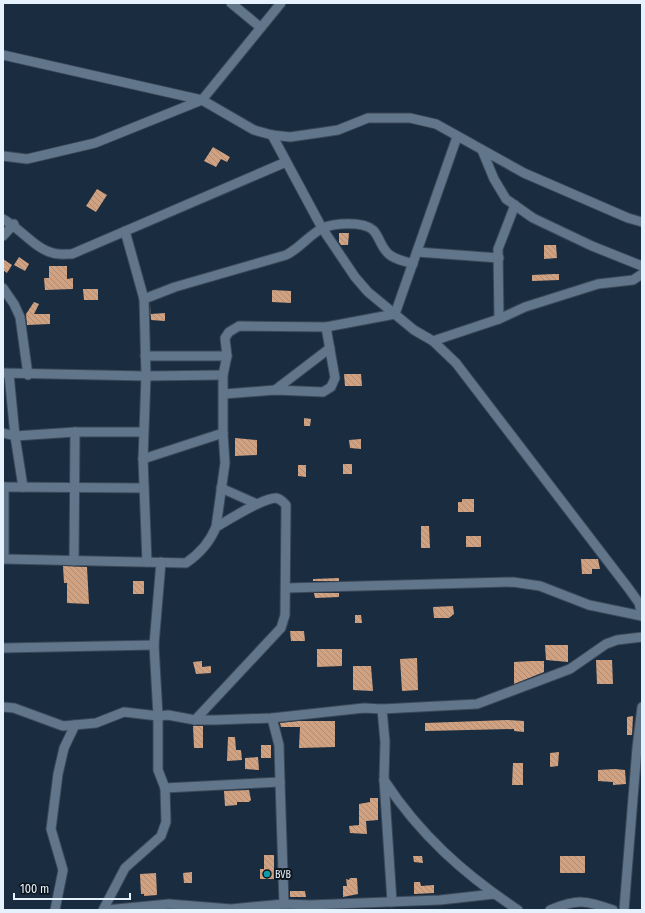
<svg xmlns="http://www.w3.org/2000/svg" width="645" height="913" font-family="'Fira Sans Condensed',sans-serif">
<defs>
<pattern id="building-back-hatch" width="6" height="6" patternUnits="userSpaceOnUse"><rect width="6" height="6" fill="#d1a282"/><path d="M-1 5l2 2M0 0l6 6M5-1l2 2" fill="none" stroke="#ae8c74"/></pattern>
</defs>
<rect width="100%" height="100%" fill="#1a2c3f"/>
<g fill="url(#building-back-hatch)">
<polygon points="213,147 230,157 227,162 221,159 216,167 204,161"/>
<polygon points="97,189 107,195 96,212 86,206"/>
<polygon points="339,233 349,233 348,245 341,245 339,242"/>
<polygon points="544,245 556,245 557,258 544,259"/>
<polygon points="19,257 29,264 25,271 14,265"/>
<polygon points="3,259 12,265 7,273 3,270"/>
<polygon points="49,266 67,266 67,279 73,278 73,289 45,290 44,278 49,278"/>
<polygon points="554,274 559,274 559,280 532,281 532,275"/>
<polygon points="83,289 98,289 98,300 84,300"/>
<polygon points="272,290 291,291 291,303 272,302"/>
<polygon points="34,302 39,304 34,314 50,314 50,324 27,325 26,314"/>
<polygon points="150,303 151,314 165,313 165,321 151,320"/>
<polygon points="344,374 361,374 362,386 345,386"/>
<polygon points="304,418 311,419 310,426 304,426"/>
<polygon points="235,438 257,440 257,455 235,456"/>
<polygon points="361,439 361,449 350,448 349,440"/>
<rect x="343" y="464" width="9" height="10"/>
<polygon points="298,465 306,465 306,477 298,476"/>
<polygon points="462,499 474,499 474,512 458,512 458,502 462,502"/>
<polygon points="421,526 429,526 430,548 421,548"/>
<rect x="466" y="536" width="15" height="11"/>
<polygon points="581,559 598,559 600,569 592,569 592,574 582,574"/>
<polygon points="63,566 87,567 89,604 67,603 67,583 64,583"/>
<polygon points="339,578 339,581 313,581 313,579"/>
<rect x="133" y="581" width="11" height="13"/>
<polygon points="314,593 339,593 339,597 315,598"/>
<polygon points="453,606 454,614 449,618 434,618 433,607"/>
<polygon points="355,615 361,615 362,623 355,623"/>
<polygon points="290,631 304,631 305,641 291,641"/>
<polygon points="545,645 568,645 568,662 546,660"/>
<polygon points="317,649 342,649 342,666 317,667"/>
<polygon points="417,658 418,690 402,691 400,659"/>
<polygon points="596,660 612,660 613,684 597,684"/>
<polygon points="202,661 202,667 211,666 211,673 196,674 193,662"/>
<polygon points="531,661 544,661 544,672 514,684 514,662"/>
<polygon points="353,666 371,666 373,691 353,690"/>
<polygon points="633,716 632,735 627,735 627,717"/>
<polygon points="507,720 524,721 524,732 514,731 514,729 425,731 425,723"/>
<polygon points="299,721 335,721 335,747 299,748 300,727 281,727 280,723"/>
<polygon points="193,726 203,726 203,748 194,748"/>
<polygon points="228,737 235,737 236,750 241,750 242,760 227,761"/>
<rect x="261" y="745" width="10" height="13"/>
<polygon points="559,752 558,766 550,767 550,753"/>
<polygon points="258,757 259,770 245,769 245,758"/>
<polygon points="513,763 523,763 523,785 512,785"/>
<polygon points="615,769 625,770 626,784 613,785 613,782 598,781 598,770"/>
<polygon points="249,790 251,800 249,802 237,802 237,805 225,806 224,791"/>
<polygon points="370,798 378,798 378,820 366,821 367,834 350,833 349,826 359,825 359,804 370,802"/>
<polygon points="264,855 274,855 274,879 260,879 260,869 264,869"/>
<polygon points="413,856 422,856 423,863 414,862"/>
<rect x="560" y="856" width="25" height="17"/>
<polygon points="192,872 192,883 184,883 183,873"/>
<polygon points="156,873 157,895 144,896 144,894 141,894 140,874"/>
<polygon points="350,878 357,878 358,894 343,897 343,886 347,886 346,879 349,880"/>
<polygon points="414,882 420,882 421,886 434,885 434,893 414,894"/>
<polygon points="290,891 305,891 306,897 290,897"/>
</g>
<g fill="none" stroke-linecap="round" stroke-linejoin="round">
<g stroke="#3a4959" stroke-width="11">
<g id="minor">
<polyline points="231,3 260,27"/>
<polyline points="3,55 202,100 254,130 272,135 290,137 318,133 338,130 368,118 410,118 436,124 524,173 628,218 642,222"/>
<polyline points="272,135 322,228 355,277 368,292 414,330 433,341 456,363 629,589 639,603 642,616"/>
<polyline points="482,150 494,179 506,199 533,218 592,246 642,266"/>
<polyline points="3,156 27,159 95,143 202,100 281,3"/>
<path d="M 3,219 C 20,228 35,249 53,253 C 59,255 66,254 72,254 L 286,162"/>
<polyline points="125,231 144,299"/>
<polyline points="3,236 14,224"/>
<polyline points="417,252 499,258"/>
<polyline points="3,288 14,304 20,317 28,375"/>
<polyline points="499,319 498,249 515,205"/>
<polyline points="433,341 499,319 525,307 598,284 633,280 642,274"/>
<polyline points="145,356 227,356"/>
<polyline points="3,373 146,376 223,375"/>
<polyline points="9,374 15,436 23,487"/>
<polyline points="275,390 330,348"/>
<polyline points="224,394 275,390 323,392 331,387 335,378 326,327 395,314 457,137"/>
<polyline points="3,433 15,436 75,432 143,432"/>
<polyline points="143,459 223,433 223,375 227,356 225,338 229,332 239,326 326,327"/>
<polyline points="3,487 144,488"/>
<polyline points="221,488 257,504"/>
<path d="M 3,559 L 186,563 C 199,554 210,542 216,527 L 225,463 L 223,433"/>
<polyline points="4,559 4,487"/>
<polyline points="74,561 75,432"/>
<path d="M 147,562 L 143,459 L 146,376 L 144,299 L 175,287 L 286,255 C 299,249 310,234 323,228 C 334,223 363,221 373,230 C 380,237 381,249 390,255 C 396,260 405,261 413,264"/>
<polyline points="286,588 513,582 540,586 589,605 642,616"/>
<polyline points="3,648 154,645"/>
<polyline points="3,707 14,708 63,726 96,723 124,712 158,716 168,715 195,720 215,720 272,718 364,708 382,709"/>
<path d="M 195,720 L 281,628 L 285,615 L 286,505 C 283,502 281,499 276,498 C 262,498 229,520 216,527"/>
<polyline points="384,780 385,742 382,709 477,704 570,669 606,644 617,640 642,637"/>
<polyline points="280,782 284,904"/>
<polyline points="165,788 280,782 279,745 272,718"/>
<path d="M 392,902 L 384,780 C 420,835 464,874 518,910"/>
<polyline points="55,910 63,870 51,829 58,774 64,748 75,725"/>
<polyline points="103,910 125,868 161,836 166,822 165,788 158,770 158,716 154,645 161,562"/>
<polyline points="106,910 169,904 231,909 284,904 310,905 440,900 494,894"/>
<path d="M 550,910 C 577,899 586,900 613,910"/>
<polyline points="624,910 637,748 642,707"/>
</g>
</g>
<use href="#minor" stroke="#61758b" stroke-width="9"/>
</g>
<circle fill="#0f9aa8" stroke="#0c141c" stroke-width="1.5" cx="267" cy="874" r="4"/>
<g text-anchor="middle" stroke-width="4" stroke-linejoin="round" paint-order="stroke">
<g font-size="10" fill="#e5f1fd" stroke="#0c141c" text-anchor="start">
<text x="275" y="878">BVB</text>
</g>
</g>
<rect width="645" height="913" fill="none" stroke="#e5f1fd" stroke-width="8"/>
<path d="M14 893v6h116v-6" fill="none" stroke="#e5f1fd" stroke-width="2"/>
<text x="20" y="893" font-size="12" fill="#e5f1fd" stroke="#0c141c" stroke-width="3" paint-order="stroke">100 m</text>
</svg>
